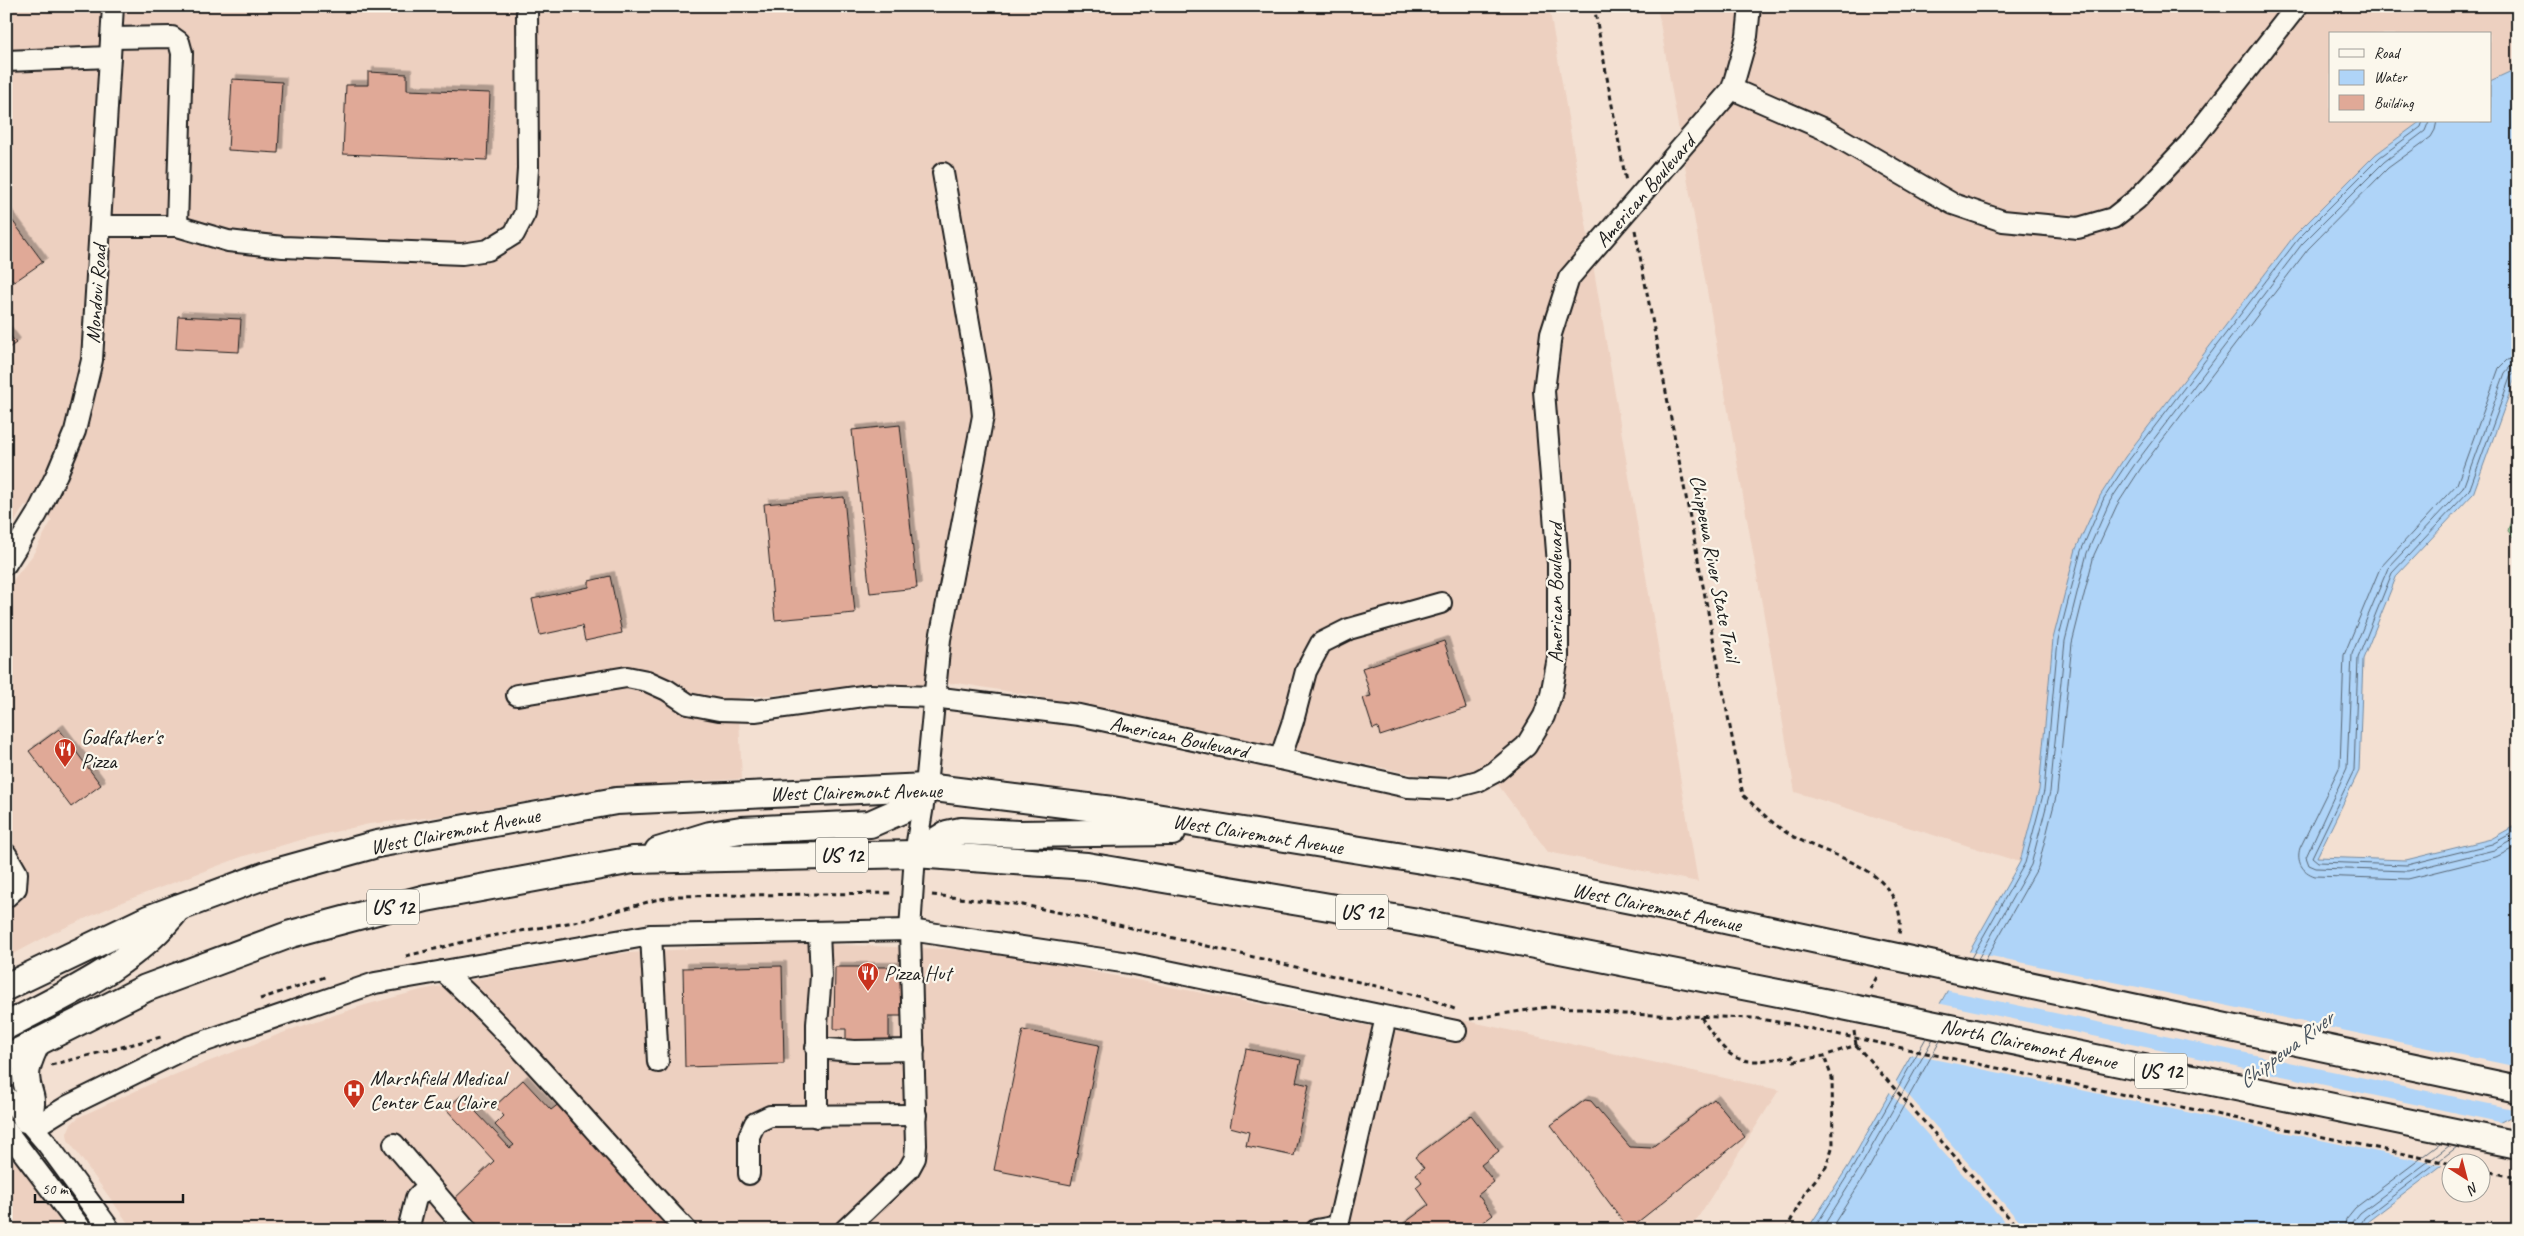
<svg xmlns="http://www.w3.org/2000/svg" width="2524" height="1236" font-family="Caveat,sans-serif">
<defs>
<filter id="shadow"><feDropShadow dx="4.5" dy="-4.5" stdDeviation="0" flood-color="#0004"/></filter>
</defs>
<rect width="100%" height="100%" fill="#f3e0d2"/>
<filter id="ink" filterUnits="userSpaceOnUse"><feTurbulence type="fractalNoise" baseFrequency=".02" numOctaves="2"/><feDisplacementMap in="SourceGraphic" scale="10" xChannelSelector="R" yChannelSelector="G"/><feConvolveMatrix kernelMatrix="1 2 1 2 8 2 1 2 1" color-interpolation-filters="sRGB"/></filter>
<g filter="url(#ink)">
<g fill="#edd0c0">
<polygon points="6,6 1549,6 1698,882 1548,852 1485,767 1447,778 1434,778 1104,712 1030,695 957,683 790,693 738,698 742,779 683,782 568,794 444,816 369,824 308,838 244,856 122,902 53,933 6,958 6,589 32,556 52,520 25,505 6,535"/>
<polygon points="1657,6 2518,6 2518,68 2490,81 2490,34 2330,34 2330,121 2421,121 2376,154 2294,236 2125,457 2100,496 2053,639 2039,790 2020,862 1795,792"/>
<polygon points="823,944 966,950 1035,960 1450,1042 1454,1018 1779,1090 1690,1230 133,1230 68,1140 67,1133 71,1124 79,1117 153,1083 298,1027 365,1005 421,990 600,955 747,945"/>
<polygon points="11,1160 20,1165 66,1230 6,1230 6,1161"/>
</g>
<polygon fill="#a7e4aa" stroke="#628063" points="2518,496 2518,543 2508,531"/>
<polygon fill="#afd4f8" stroke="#748aa0" points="2518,68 2518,370 2473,494 2397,575 2363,659 2359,771 2317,857 2406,860 2491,839 2518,824 2518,1113 2495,1125 2367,1222 2361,1230 1807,1230 1849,1165 2020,862 2039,790 2053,639 2076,549 2100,496 2125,457 2294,236 2376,154 2421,121 2490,121 2490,81"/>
<g fill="#f3e0d2">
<polygon points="1967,951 2518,1067 2518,1110 1945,990"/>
<polygon points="1937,1003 2504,1123 2445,1166 1909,1054"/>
<polygon points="1894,1079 2027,1230 2012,1230 1888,1090"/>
</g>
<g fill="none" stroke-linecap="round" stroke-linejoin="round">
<g stroke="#576674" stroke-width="1">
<path d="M 2518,358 L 2507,360 L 2499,368 L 2457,484 L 2380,568 L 2344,655 L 2340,766 L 2300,848 C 2296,861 2302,872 2315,876 L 2408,879 L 2496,857 L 2518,846"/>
<polyline points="2518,365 2510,367 2505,373 2463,488 2388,568 2352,654 2347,768 2306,857 2309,865 2316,868 2408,871 2494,850 2518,837"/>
<polyline points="2518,371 2511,375 2469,491 2392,573 2358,658 2354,770 2312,857 2318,862 2407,865 2492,844 2518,830"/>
<polyline points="1971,958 2025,863 2044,791 2058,640 2081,551 2104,498 2129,460 2298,239 2380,157 2421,127 2423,121"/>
<polyline points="1978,959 2031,865 2050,792 2065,641 2087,553 2110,501 2135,464 2302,244 2384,162 2425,131 2429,121"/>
<polyline points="1985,961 2038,867 2057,793 2072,643 2094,555 2117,505 2141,468 2308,249 2388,168 2431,137 2435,130 2437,121"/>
<polyline points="1813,1230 1853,1167 1926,1038"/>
<polyline points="1821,1230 1858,1171 1933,1039"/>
<polyline points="1830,1230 1865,1175 1940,1041"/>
<polyline points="2344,1230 2346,1219 2355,1208 2440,1144"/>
<polyline points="2351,1230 2353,1222 2360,1213 2449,1146"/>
<polyline points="2358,1230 2364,1218 2457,1147"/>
</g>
</g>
<g fill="#e0a997" stroke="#1c1c1c" filter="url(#shadow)">
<polygon points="266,6 322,6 322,9"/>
<polygon points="368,72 407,74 407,90 490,93 487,160 343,154 346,85 368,85"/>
<polygon points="232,79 282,82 278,153 228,150"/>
<polygon points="6,212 43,262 14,282 6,271"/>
<polygon points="178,316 241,319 239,352 176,349"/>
<polygon points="6,330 16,343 6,350"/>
<polygon points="900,425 917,588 870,593 852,430"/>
<polygon points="844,497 855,613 775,620 764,504"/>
<polygon points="610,576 622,633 585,641 582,626 540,635 532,599 589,587 589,581"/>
<polygon points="1444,641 1466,708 1380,736 1378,727 1373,729 1363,698 1371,696 1362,668"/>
<polygon points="59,729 101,785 71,807 29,751"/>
<polygon points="782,966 784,1064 685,1067 683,968"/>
<polygon points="835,967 902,967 902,1016 889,1016 889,1045 846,1045 846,1029 834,1029"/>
<polygon points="1023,1030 1099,1045 1071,1185 994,1170"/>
<polygon points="1246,1049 1301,1060 1296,1082 1309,1085 1294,1156 1246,1146 1249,1132 1230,1127"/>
<polygon points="523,1080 551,1110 560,1103 678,1230 476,1230 451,1202 494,1161 446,1109 461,1096 510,1148 514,1145 495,1125 504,1116 495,1106"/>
<polygon points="1714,1099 1745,1137 1629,1229 1551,1125 1585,1100 1591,1101 1630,1147 1651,1148"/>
<polygon points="1471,1115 1499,1151 1481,1165 1494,1182 1478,1195 1493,1215 1473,1230 1395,1230 1429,1205 1416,1187 1422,1182 1416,1174 1424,1168 1415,1157"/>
</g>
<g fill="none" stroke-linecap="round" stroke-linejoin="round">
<g stroke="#1c1c1c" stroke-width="24">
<g id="minor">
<polyline points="6,61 110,57"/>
<polyline points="1732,89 1824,129 1953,204 2003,221 2078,228 2113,218 2137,199 2189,144 2297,6"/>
<polyline points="101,226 177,226 182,53 179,42 172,37 111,38"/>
<polyline points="177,226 228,241 283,247 462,254 488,250 514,234 525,213 528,169 527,6"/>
<polyline points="6,564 37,514 57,474 75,431 92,360 113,6"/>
<polyline points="517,695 627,677 647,681 667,690 688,704 719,710 755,711 870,695 933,697 1079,715 1408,787 1448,789 1478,781 1495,772 1526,746 1544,716 1551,695 1558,658 1558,564 1544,391 1551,334 1569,278 1732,89 1747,36 1750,6"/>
<polyline points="1280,759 1293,721 1306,671 1321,643 1349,629 1441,603"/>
<polyline points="6,854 17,873 16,888 6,897"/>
<polyline points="651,935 658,1062"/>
<path d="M 443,971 C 531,1052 603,1143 686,1230"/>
<polyline points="816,1048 854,1051 914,1050"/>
<polyline points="6,1096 48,1145 110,1230"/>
<polyline points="817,1117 817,1024 821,976 819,933"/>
<polyline points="34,1127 68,1106 188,1047 375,983 651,935 910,930 1129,963 1456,1031"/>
<polyline points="6,1130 82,1230"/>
<polyline points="394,1144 467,1230"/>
<polyline points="749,1174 749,1136 755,1123 770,1116 916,1115"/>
<polyline points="408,1230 416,1198 429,1185"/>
<polyline points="845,1230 909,1169 915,1158 916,1145 910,930 915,854 926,787 940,639 983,416 980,386 943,173"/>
<polyline points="1316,1230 1338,1226"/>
<polyline points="1337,1230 1386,1017"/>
</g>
</g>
<g stroke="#1c1c1c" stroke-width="30">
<g id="major">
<polyline points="658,851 710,835 741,830 870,824 902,810 926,787"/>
<polyline points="915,854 947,834 961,831 1018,834 1172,832"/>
<polyline points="6,987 148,919 269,874 377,844 616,801 926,787 1112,810 1453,865 1646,903 1845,946"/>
<path d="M 6,1026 C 70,992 132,966 178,908"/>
<polyline points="6,1058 146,988 291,934 426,898 633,860 915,854 1087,866 1412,921 1804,998"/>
<path d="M 26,1119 C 37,1097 27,1097 26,1076 C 26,1064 32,1053 37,1042"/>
</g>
</g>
<g stroke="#1c1c1c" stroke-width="3" stroke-dasharray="5 4" stroke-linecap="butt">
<polyline points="1594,6 1626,182"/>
<path d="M 1635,230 L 1743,795 C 1760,811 1775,827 1796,838 C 1831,856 1872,862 1893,897 C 1899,908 1902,921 1899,934"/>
<polyline points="932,895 1023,905 1110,923 1431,999 1457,1010"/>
<polyline points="406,956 480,938 585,920 655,900 678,896 893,893"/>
<polyline points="1870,989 1878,975"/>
<polyline points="260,999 325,977"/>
<path d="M 1701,1017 C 1732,1065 1737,1066 1793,1056 L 1794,1061 L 1824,1056 L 1856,1045"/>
<polyline points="1470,1019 1547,1007 1580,1008 1623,1014 1753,1018 1784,1023"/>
<polyline points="1854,1031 1856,1045"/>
<polyline points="1856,1045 2020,1230"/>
<polyline points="51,1065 161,1037"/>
<polyline points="2482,1170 2518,1178"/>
<polyline points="1786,1230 1806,1191 1826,1167 1833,1145 1832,1078 1824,1056"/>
</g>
<use href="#minor" stroke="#fbf7ec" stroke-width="20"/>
<use href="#major" stroke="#fbf7ec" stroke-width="26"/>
<g stroke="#1c1c1c" stroke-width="30" stroke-linecap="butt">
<g id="major-bridge">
<polyline points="1845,946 2518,1089"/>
<polyline points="1804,998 2518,1145"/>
</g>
</g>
<polyline stroke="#1c1c1c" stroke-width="3" stroke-dasharray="5 4" stroke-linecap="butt" points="1784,1023 2452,1164"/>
<use href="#major-bridge" stroke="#fbf7ec" stroke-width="26"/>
</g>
</g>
<defs>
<g id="restaurant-pin" transform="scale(1.125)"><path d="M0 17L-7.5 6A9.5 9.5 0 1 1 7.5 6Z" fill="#c8321e" stroke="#fbf7ec"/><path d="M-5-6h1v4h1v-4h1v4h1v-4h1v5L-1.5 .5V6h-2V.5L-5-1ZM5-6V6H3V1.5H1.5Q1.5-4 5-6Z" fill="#fff"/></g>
<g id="hospital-pin" transform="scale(1.125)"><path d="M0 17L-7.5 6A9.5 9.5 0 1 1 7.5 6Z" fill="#c8321e" stroke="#fbf7ec"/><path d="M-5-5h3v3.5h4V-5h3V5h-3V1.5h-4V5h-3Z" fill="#fff"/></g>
</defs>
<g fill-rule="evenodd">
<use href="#restaurant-pin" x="65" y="749"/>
<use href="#restaurant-pin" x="868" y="973"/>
<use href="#hospital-pin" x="354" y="1090"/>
</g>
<g text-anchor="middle" stroke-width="4.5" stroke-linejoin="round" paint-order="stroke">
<g fill="#fbf7ec" stroke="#5f5e5a" stroke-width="1">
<rect x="816" y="837.5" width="52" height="35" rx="4"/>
<rect x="367" y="889.5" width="52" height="35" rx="4"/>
<rect x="1336" y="894.5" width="52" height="35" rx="4"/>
<rect x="2135" y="1053.5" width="52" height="35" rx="4"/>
</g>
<g font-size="20" font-weight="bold" fill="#1c1c1c">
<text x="842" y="862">US 12</text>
<text x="393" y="914">US 12</text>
<text x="1362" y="919">US 12</text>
<text x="2161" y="1078">US 12</text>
</g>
<g font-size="21" fill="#1c1c1c" stroke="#fbf7ec">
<text transform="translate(1645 191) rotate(-49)" y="7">American Boulevard</text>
<text transform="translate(96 294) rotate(-86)" y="7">Mondovi Road</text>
<text transform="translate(1715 568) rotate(79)" y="7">Chippewa River State Trail</text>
<text transform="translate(1555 593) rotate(-90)" y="7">American Boulevard</text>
<text transform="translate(1179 737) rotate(12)" y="7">American Boulevard</text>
<text transform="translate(856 792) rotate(-1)" y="7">West Clairemont Avenue</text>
<text transform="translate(455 831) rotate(-11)" y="7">West Clairemont Avenue</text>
<text transform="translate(1258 834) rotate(9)" y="7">West Clairemont Avenue</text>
<text transform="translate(1657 907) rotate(12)" y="7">West Clairemont Avenue</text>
<text transform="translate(2029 1044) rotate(12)" y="7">North Clairemont Avenue</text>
</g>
<g font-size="21" fill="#1c1c1c" stroke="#fbf7ec" text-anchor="start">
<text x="81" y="744">Godfather's<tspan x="81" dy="24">Pizza</tspan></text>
<text x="884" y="980">Pizza Hut</text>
<text x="370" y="1085">Marshfield Medical<tspan x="370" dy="24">Center Eau Claire</tspan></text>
</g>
<g font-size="22" font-style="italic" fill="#48535e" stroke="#fbf7ec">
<text transform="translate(2285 1049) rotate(-37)" y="8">Chippewa River</text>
</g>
</g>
<rect width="2524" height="1236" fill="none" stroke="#fbf7ec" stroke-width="25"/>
<rect x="12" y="12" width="2499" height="1211" fill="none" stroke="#1c1c1c" stroke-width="2" filter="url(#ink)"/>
<rect x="2329" y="32" width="162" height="90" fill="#fbf7ec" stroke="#a29f99"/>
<rect x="2339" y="49" width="25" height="8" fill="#fbf7ec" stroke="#a29f99"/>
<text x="2374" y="58" font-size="15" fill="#1c1c1c">Road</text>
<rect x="2339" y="70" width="25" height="15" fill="#afd4f8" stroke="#a29f99"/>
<text x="2374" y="82" font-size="15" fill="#1c1c1c">Water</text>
<rect x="2339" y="95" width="25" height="15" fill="#e0a997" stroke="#a29f99"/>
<text x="2374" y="108" font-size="15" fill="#1c1c1c">Building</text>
<g transform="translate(2466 1178) rotate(144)"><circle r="24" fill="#fbf7ec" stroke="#a29f99"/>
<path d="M0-4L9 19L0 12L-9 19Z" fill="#c8321e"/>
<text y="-8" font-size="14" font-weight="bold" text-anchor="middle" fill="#1c1c1c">N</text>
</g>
<path d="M35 1194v8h148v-8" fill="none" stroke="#1c1c1c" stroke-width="2.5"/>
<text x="42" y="1194" font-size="15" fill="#1c1c1c" stroke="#fbf7ec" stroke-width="4" paint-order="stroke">50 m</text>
</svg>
